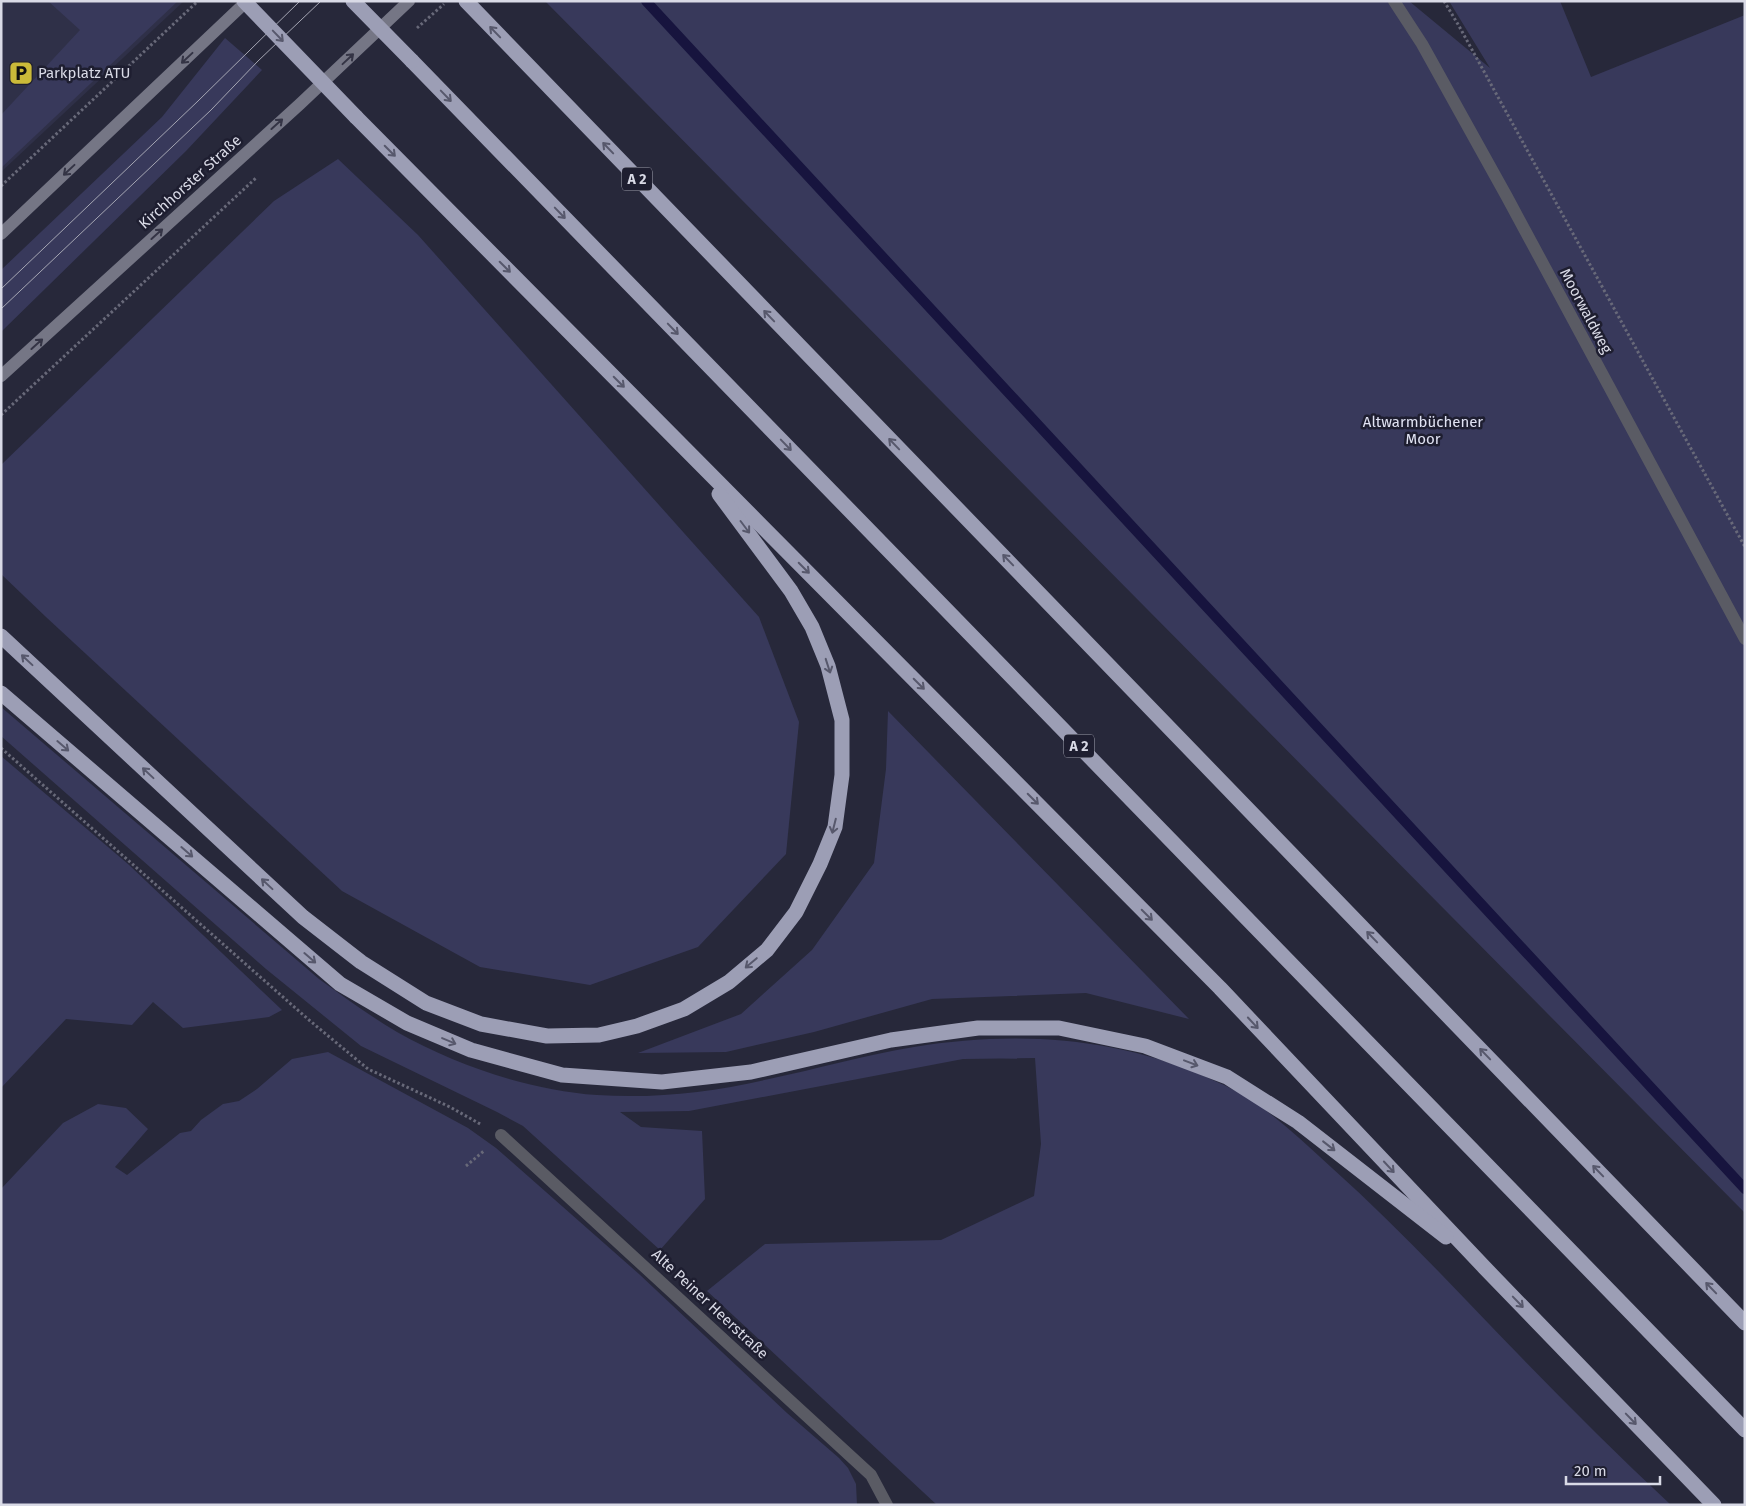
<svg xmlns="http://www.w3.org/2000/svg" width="1746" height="1506" font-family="'Fira Sans',sans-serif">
<rect width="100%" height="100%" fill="#27283a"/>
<polygon fill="#2f3048" points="1,1 184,1 1,172"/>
<g fill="#38395b">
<polygon points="48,1 178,1 1,168 1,115 80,30"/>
<polygon points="545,1 1409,1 1490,68 1449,1 1560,1 1591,77 1745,15 1745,1213"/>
<polygon points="225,38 262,70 186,151 1,332 1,270 162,117"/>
<polygon points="338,159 418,235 759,617 799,722 786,854 698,947 590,985 480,967 342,891 46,617 1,574 1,465 274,201"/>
<path d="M 1,707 L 319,979 C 344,997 370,1016 397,1032 C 457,1066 529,1090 597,1095 C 654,1099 713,1092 769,1079 C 817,1069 865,1055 914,1047 C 1012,1031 1114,1036 1206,1077 C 1222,1084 1240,1092 1255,1102 C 1282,1122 1307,1145 1332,1168 C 1379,1210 1423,1255 1466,1300 C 1533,1370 1600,1439 1671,1505 L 937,1505 L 707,1291 L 765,1244 L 941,1240 L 1034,1196 L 1041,1144 L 1035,1058 L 963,1059 L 689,1111 L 620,1112 L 641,1127 L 702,1131 L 705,1199 L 660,1250 L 523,1126 L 497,1112 L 361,1046 L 266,969 L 1,736 Z"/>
<polygon points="888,711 1189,1019 1086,993 932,999 814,1032 726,1052 638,1053 741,1014 812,950 874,863 886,769"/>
<polygon points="1,756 128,864 282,1010 269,1017 183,1028 153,1002 132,1025 66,1019 1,1088"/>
<polygon points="328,1052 468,1128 496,1148 639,1274 787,1413 839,1458 848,1468 856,1484 857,1505 1,1505 1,1189 63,1123 98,1104 126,1108 148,1129 115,1167 127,1175 180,1133 191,1131 201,1120 223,1104 239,1101 257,1089 292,1059"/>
</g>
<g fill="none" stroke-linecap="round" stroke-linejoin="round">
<polyline stroke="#17143e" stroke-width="10" points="646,1 1745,1189"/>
<g stroke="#686979" stroke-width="3" stroke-dasharray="2.5 2.5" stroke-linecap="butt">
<polyline points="1444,1 1459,26 1745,547"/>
<polyline points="417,28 444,4"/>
<polyline points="1,186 198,1"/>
<polyline points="1,415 257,177"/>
<polyline points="1,748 309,1020 368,1069 450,1107 482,1125"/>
<polyline points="466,1166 485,1150"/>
</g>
<g stroke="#5a5b64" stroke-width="12">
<polyline points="1394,1 1422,44 1507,197 1745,639"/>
<polyline points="501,1135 871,1475 887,1505"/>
</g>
<g stroke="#757685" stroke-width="12">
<polyline points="1,234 247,1"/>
<polyline points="1,376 300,104 409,1"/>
</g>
<g stroke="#9c9eb5" stroke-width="15">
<polyline points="466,1 1745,1323"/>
<polyline points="412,61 1745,1430"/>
<polyline points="356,117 1220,988 1484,1267 1714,1505"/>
<polyline points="1,636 303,917 361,962 426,1003 481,1024 547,1036 599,1035 637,1026 684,1009 729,982 767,950 796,912 820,864 835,827 842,775 842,720 828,666 812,627 791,591 719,494"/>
<polyline points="1,693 340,984 407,1023 471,1050 562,1075 662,1082 751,1072 891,1040 978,1028 1059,1028 1145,1046 1227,1077 1298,1122 1446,1237"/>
</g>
<g stroke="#a5a6b3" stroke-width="1">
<polyline points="1,289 198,101 300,1"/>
<polyline points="1,309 211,110 258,61 321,1"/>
</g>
<g stroke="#9c9eb5" stroke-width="15">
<polyline points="244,1 356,117"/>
<polyline points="353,1 412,61"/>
</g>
</g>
<defs><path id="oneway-shaft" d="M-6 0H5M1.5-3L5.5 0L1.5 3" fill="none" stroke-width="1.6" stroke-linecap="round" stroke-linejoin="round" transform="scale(1.25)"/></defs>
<g stroke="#57586c">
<use href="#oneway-shaft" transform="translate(495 32) rotate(-134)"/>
<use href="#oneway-shaft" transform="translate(278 36) rotate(46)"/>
<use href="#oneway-shaft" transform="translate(446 96) rotate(46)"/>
<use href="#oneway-shaft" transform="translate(608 148) rotate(-134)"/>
<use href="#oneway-shaft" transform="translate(390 151) rotate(45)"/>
<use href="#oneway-shaft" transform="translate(560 213) rotate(46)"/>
<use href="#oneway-shaft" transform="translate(505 267) rotate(45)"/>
<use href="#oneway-shaft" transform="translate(769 316) rotate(-134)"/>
<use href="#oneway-shaft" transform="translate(673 329) rotate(46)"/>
<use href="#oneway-shaft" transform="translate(619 382) rotate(45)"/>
<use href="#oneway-shaft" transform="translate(894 444) rotate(-134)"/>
<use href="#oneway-shaft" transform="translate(786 445) rotate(46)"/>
<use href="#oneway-shaft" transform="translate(745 527) rotate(53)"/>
<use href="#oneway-shaft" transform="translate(1008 560) rotate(-134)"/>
<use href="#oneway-shaft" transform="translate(804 568) rotate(45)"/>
<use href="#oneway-shaft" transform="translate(27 660) rotate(-137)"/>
<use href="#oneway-shaft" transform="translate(828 666) rotate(72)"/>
<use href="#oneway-shaft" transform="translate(919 684) rotate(45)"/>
<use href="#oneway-shaft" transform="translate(63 746) rotate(41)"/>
<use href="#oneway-shaft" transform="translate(148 773) rotate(-137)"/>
<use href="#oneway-shaft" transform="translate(1033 799) rotate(45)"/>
<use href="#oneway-shaft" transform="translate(834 826) rotate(104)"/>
<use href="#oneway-shaft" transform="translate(187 852) rotate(41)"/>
<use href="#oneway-shaft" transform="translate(267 884) rotate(-137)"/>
<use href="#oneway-shaft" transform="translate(1147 915) rotate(45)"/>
<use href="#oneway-shaft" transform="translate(1372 937) rotate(-134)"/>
<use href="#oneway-shaft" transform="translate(310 958) rotate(41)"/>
<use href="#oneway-shaft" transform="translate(751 963) rotate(140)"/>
<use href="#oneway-shaft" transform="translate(1253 1023) rotate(47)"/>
<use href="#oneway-shaft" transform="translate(449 1041) rotate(23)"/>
<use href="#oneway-shaft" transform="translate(1485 1054) rotate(-134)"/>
<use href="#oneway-shaft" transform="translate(1191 1063) rotate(21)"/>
<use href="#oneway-shaft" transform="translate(1329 1146) rotate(38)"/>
<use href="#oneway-shaft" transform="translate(1389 1167) rotate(47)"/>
<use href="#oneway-shaft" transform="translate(1598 1171) rotate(-134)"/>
<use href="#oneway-shaft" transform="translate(1711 1288) rotate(-134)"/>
<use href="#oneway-shaft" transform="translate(1518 1302) rotate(46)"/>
<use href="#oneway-shaft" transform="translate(1631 1419) rotate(46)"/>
</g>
<g stroke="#343445">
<use href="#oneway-shaft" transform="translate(187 58) rotate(137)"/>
<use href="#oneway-shaft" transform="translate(348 59) rotate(-43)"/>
<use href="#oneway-shaft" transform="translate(277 124) rotate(-42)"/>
<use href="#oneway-shaft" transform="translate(69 170) rotate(137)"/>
<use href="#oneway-shaft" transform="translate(157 234) rotate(-42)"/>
<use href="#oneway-shaft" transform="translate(37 344) rotate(-42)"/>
</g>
<defs>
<g id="parking-square" transform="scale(1.25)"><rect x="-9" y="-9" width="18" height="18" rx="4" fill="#cbba39" stroke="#1e1e30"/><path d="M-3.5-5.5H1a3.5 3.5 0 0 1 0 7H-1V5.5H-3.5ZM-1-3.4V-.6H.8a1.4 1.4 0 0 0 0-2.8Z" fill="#111"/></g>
</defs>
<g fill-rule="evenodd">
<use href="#parking-square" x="21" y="73"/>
</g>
<g text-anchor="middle" stroke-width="5" stroke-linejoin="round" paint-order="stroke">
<g fill="#1e1e30" stroke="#a1a2af" stroke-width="1">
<rect x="622" y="167.5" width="30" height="23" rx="4"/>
<rect x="1064" y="734.5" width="30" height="23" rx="4"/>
</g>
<g font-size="14" font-weight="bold" fill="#d9dae6">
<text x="637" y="184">A 2</text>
<text x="1079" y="751">A 2</text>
</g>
<g font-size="15" fill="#d9dae6" stroke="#1e1e30" text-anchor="start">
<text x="38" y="78">Parkplatz ATU</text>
</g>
<g font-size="15" fill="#d9dae6" stroke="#1e1e30">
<text transform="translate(190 182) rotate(-42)" y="5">Kirchhorster Straße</text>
<text transform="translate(1586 311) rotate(62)" y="5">Moorwaldweg</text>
<text transform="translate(710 1304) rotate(43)" y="5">Alte Peiner Heerstraße</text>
</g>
<g font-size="15" fill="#e0e2f2" stroke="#1e1e30">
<text x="1423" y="427">Altwarmbüchener<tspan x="1423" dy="17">Moor</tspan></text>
</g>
</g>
<rect width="1746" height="1506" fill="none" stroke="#d9dae6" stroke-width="5"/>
<path d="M1566 1476v8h94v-8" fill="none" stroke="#d9dae6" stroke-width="2.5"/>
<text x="1574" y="1476" font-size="15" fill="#d9dae6" stroke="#1e1e30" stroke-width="4" paint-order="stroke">20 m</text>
</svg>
